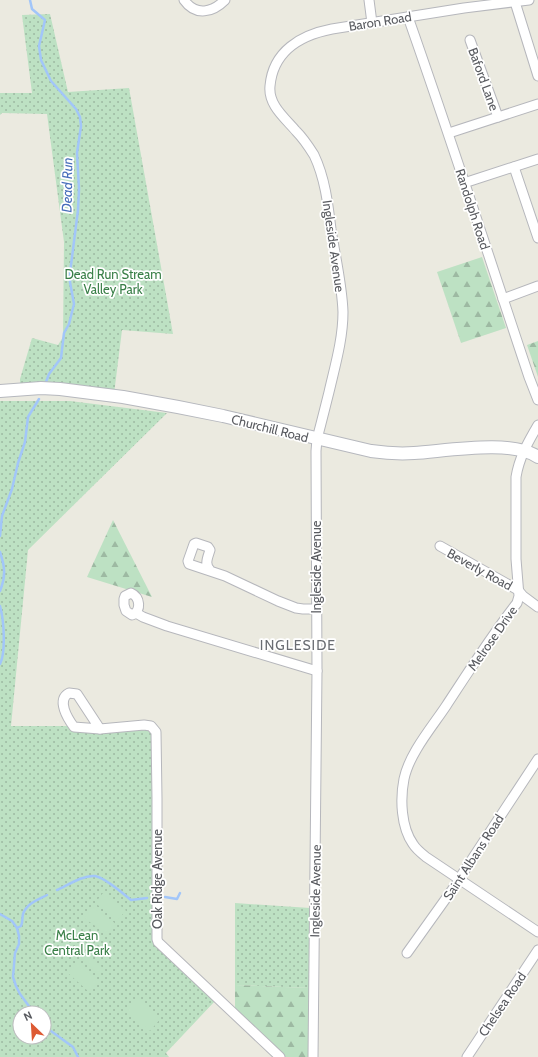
<svg xmlns="http://www.w3.org/2000/svg" width="538" height="1057" font-family="Cabin,sans-serif">
<defs>
<pattern id="grass-dots" width="8" height="8" patternUnits="userSpaceOnUse"><rect width="8" height="8" fill="#bde1c3"/><path d="M2 2h.1M6 6h.1" fill="none" stroke="#9db9a2" stroke-width="1.8" stroke-linecap="round"/></pattern>
<pattern id="forest-firs" width="22" height="20" patternUnits="userSpaceOnUse"><rect width="22" height="20" fill="#bde1c3"/><path d="M5 1l3.5 6h-7zM16 11l3.5 6h-7z" fill="#9db9a2"/></pattern>
</defs>
<rect width="100%" height="100%" fill="#ebeae0"/>
<g fill="url(#grass-dots)" fill-rule="evenodd">
<polygon points="50,14 68,92 129,88 173,334 122,330 114,394 20,384 20,379 32,338 58,345 63,337 64,242 47,114 2,113 0,115 0,93 32,93 22,15"/>
<path d="M 0,401 L 70,401 L 167,413 L 28,550 L 11,726 L 151,726 L 154,939 L 215,1001 L 166,1053 L 169,1057 L 0,1057 ZM 20,1013 L 44,1013 L 44,1037 L 20,1037 Z"/>
<polygon points="235,903 310,908 309,988 235,985"/>
</g>
<g fill="url(#forest-firs)">
<polygon points="482,257 506,328 461,343 437,272"/>
<polygon points="538,341 538,377 527,345"/>
<polygon points="113,520 152,597 87,577"/>
<polygon points="235,985 309,988 309,1057 282,1057 235,1010"/>
</g>
<g fill="#bde1c3">
<polygon points="103,893 126,910 118,920 95,903"/>
<polygon points="92,907 116,924 108,935 84,918"/>
<polygon points="82,950 104,969 99,975 77,955"/>
<polygon points="77,963 98,982 89,992 68,973"/>
<polygon points="136,998 161,1018 150,1031 126,1011"/>
</g>
<g fill="none" stroke-linecap="round" stroke-linejoin="round">
<g stroke="#a2c6f9" stroke-width="2.5">
<polyline points="30,0 32,9 45,20 39,46 41,60 51,81 76,109 80,117 81,126 77,153 79,189 78,210 70,273 70,282 74,304 69,324 64,333 61,358 49,374 46,382"/>
<polyline points="0,536 2,516 12,489 18,463 25,442 28,417 39,399"/>
<path d="M 0,552 C 5,567 6,576 0,591"/>
<path d="M 0,606 C 4,620 6,652 0,664"/>
<path d="M 57,890 C 68,885 83,875 95,876 C 106,878 122,893 131,900 L 147,898"/>
<polyline points="165,897 177,899 180,893"/>
<polyline points="0,914 12,921 17,928 19,936 19,944 15,953 13,977 16,986 20,994 34,1013"/>
<path d="M 17,928 L 21,926 C 23,922 22,918 23,914 C 27,903 38,900 47,895"/>
<polyline points="44,1026 73,1047 78,1057"/>
</g>
<g stroke="#b6b7bc" stroke-width="11">
<g id="street">
<path d="M 184,0 C 196,17 213,12 225,0"/>
<polyline points="369,0 372,23"/>
<polyline points="515,2 538,76"/>
<path d="M 408,17 C 450,136 489,257 529,377 L 538,400"/>
<polyline points="470,40 498,117"/>
<polyline points="449,133 538,104"/>
<polyline points="514,167 538,238"/>
<polyline points="464,183 538,159"/>
<polyline points="503,299 538,286"/>
<path d="M 538,425 C 528,442 519,458 516,477 L 516,559 L 519,596 L 517,603 C 491,636 469,671 446,706 C 432,727 409,754 404,779 C 400,799 401,827 413,844 C 416,849 421,853 426,857 L 538,932"/>
<polyline points="440,546 518,590 523,596 538,607"/>
<path d="M 210,570 C 204,564 208,557 210,550 L 208,547 L 196,543 L 194,544 L 188,561 L 189,564 L 225,576 L 278,601 L 296,608 L 303,609 L 316,609"/>
<path d="M 131,593 C 140,597 142,611 132,615 L 126,611 L 124,605 L 124,599 L 125,596 Z"/>
<polyline points="136,613 143,617 167,626 317,671"/>
<path d="M 69,693 L 77,694 L 100,729 L 74,727 C 68,719 56,700 69,693 Z"/>
<polyline points="100,729 144,725 151,726 156,732 157,798 157,939 158,942 280,1057"/>
<polyline points="407,953 457,883 459,879 538,759"/>
<path d="M 313,1057 L 317,671 L 316,451 L 317,439 C 321,424 325,408 329,392 C 335,366 343,339 343,312 C 342,284 335,256 331,229 C 328,204 325,178 314,155 C 309,147 303,138 296,131 C 285,118 268,105 270,86 C 273,51 301,35 332,29 L 464,8 L 529,0"/>
<polyline points="467,1057 538,950"/>
</g>
</g>
<g stroke="#b6b8be" stroke-width="14">
<path id="secondary" d="M 0,391 L 41,388 L 60,389 L 123,397 L 178,407 L 223,416 L 371,451 C 385,453 400,454 414,453 C 446,451 512,439 538,457"/>
</g>
<use href="#street" stroke="#fff" stroke-width="9"/>
<use href="#secondary" stroke="#fff" stroke-width="12"/>
</g>
<g text-anchor="middle" stroke-width="3.5" stroke-linejoin="round" paint-order="stroke">
<g font-size="13" fill="#595b60" stroke="#fff">
<text transform="translate(380 21) rotate(-9)" y="5">Baron Road</text>
<text transform="translate(484 79) rotate(70)" y="5">Baford Lane</text>
<text transform="translate(473 209) rotate(72)" y="5">Randolph Road</text>
<text transform="translate(334 246) rotate(82)" y="5">Ingleside Avenue</text>
<text transform="translate(270 428) rotate(14)" y="5">Churchill Road</text>
<text transform="translate(316 567) rotate(-90)" y="5">Ingleside Avenue</text>
<text transform="translate(480 569) rotate(29)" y="5">Beverly Road</text>
<text transform="translate(492 638) rotate(-55)" y="5">Melrose Drive</text>
<text transform="translate(473 857) rotate(-57)" y="5">Saint Albans Road</text>
<text transform="translate(157 879) rotate(-90)" y="5">Oak Ridge Avenue</text>
<text transform="translate(315 891) rotate(-89)" y="5">Ingleside Avenue</text>
<text transform="translate(502 1004) rotate(-56)" y="5">Chelsea Road</text>
</g>
<g font-size="13" fill="#397f47" stroke="#fff">
<text x="113" y="279">Dead Run Stream<tspan x="113" dy="15">Valley Park</tspan></text>
<text x="77" y="940">McLean<tspan x="77" dy="15">Central Park</tspan></text>
</g>
<g font-size="14" font-style="italic" fill="#476eba" stroke="#fff">
<text transform="translate(67 185) rotate(-89)" y="5">Dead Run</text>
</g>
<g font-size="14" letter-spacing="1" fill="#6a6d72" stroke="#fff">
<text x="298" y="650">INGLESIDE</text>
</g>
</g>
<g transform="translate(32 1025) rotate(335)"><circle r="19" fill="#ffffff" stroke="#bdbdbf"/>
<path d="M0-3L7 15L0 10L-7 15Z" fill="#dd5a33"/>
<text y="-6" font-size="11" font-weight="bold" text-anchor="middle" fill="#595b60">N</text>
</g>
</svg>
